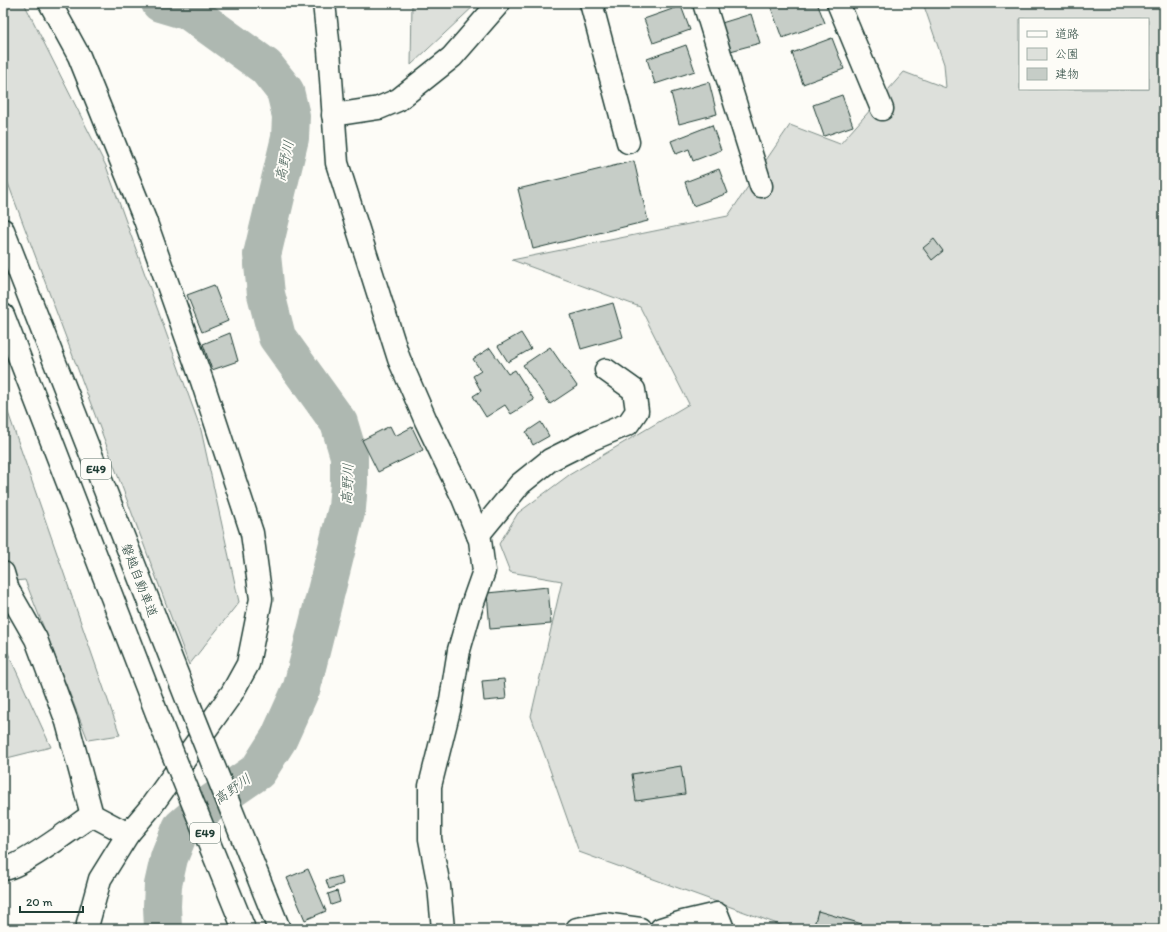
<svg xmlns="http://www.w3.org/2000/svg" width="1167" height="932" font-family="Itim,'Klee One',sans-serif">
<rect width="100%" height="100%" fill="#fdfcf7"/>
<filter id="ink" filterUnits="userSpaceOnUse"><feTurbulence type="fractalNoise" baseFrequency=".025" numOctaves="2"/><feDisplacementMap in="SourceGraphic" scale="8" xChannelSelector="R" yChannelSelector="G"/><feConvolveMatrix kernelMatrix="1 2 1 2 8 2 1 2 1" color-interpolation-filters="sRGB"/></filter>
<g filter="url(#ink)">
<g fill="#dde0db" stroke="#7e8e88" fill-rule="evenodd">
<polygon points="3,3 24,3 106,166 201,430 239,602 189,665 3,170"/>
<polygon points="412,3 477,3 411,65"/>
<path d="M 923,3 L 1164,3 L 1164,929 L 785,929 L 783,926 L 579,852 L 531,716 L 562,581 L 510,572 L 499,544 L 518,513 L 569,475 L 689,404 L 640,307 L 512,260 L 728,216 L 790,125 L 840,144 L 904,72 L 946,88 L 944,64 ZM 1020,19 L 1148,19 L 1148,89 L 1020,89 Z"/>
<polygon points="3,398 120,735 88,740 25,580 3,582"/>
<polygon points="3,642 51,747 3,759"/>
</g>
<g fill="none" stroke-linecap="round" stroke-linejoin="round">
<polyline stroke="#aeb8b1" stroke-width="38" points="160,3 190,12 266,67 285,91 291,116 290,138 262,255 266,294 277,337 339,423 349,456 349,483 347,508 302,687 279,738 258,771 203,809 181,828 169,858 163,885 162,906 163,929"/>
</g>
<g fill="#c6cdc7" stroke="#1f3d34">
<polygon points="629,3 642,3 630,6"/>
<polygon points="775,3 817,3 825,23 782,38 770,5"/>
<polygon points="681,6 690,30 653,43 644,19"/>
<polygon points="751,14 760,43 723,53 715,25"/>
<polygon points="832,38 844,69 803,84 792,53"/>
<polygon points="686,45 695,71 655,84 647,59"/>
<polygon points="709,82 717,114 679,124 671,93"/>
<polygon points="842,95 853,126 824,136 813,105"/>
<polygon points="712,125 721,150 693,161 689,149 676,154 671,141"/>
<polygon points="634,161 648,221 533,249 518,189"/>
<polygon points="719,169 728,193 693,206 685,182"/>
<polygon points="934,239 943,251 932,260 923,248"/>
<polygon points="214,285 228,321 202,332 187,295"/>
<polygon points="613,303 623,337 581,349 571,315"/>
<polygon points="230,333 238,361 212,370 203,344"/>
<polygon points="521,333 531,349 508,362 498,346"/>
<polygon points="550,347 577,386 550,404 523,365"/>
<polygon points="490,348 508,374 515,370 534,400 511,414 505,405 486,417 473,396 481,391 473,376 481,371 473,359"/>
<polygon points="541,422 549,436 533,445 526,432"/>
<polygon points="390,426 395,436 412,427 423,450 378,472 362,440"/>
<polygon points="548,587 551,624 490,629 487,593"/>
<polygon points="504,679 506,699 484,701 482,681"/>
<polygon points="681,766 685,794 636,801 632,774"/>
<polygon points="308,869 326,911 305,920 287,878"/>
<polygon points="341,876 343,884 329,889 326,880"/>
<polygon points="337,891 340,902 331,905 328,894"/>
<polygon points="818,911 862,924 860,929 813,929"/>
</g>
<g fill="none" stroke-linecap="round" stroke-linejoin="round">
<g stroke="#1f3d34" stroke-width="25">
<g id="minor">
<polyline points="50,3 79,56 145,220 202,381 252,533 261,599 248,664 232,693 150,808 128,834 100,879 88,923 88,929"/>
<polyline points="324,3 329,50 337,163 399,359 426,421 463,498 480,540 484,571 471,608 459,650 450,706 430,786 430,839 439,886 443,929"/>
<polyline points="591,3 628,142"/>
<polyline points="704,3 761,186"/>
<polyline points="838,3 882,109"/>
<polyline points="333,115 379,108 398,100 452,57 499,3"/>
<polyline points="478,535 520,484 550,460 592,439 628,424 637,411 634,390 606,370"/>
<polyline points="3,573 8,590 36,639 67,722 92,815 128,834"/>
<path d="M 3,869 C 21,868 74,827 92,815"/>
<polyline points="577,929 604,924 640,929"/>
<polyline points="661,929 683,922 717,914 723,929"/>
</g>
</g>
<g stroke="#1f3d34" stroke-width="25">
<g id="highway">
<polyline points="3,230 190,707"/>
<polyline points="3,315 166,737"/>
</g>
</g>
<use href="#minor" stroke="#fdfcf7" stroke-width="22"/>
<use href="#highway" stroke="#fdfcf7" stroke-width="22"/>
<g stroke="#1f3d34" stroke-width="25" stroke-linecap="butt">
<g id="highway-bridge">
<polyline points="190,707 279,929"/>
<polyline points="166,737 244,929"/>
</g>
</g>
<use href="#highway-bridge" stroke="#fdfcf7" stroke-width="22"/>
</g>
</g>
<g text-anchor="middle" stroke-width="4" stroke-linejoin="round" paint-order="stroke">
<g fill="#fdfcf7" stroke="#62766e" stroke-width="1">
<rect x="81" y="459" width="30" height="20" rx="3"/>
<rect x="190" y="823" width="30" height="20" rx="3"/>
</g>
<g font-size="12" font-weight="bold" fill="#1f3d34">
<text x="96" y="473">E49</text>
<text x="205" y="837">E49</text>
</g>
<g font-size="13" fill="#1f3d34" stroke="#fdfcf7">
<text transform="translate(140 580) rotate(69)" y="5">磐越自動車道</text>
</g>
<g font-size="14" font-style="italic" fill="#435c53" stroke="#fdfcf7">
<text transform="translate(284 161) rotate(-77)" y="5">高野川</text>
<text transform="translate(347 484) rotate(-87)" y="5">高野川</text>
<text transform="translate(232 789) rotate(-35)" y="5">高野川</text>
</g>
</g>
<rect width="1167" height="932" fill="none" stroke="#fdfcf7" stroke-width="16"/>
<rect x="8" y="8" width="1151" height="916" fill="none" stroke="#1f3d34" stroke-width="1.5" filter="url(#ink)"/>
<rect x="1019" y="18" width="130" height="72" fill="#fdfcf7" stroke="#a4b0a9"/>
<rect x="1027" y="31" width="20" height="6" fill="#fdfcf7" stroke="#a4b0a9"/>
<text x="1055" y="38" font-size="12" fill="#1f3d34">道路</text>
<rect x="1027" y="48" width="20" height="12" fill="#dde0db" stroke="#a4b0a9"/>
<text x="1055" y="58" font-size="12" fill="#1f3d34">公園</text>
<rect x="1027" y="68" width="20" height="12" fill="#c6cdc7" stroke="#a4b0a9"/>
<text x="1055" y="78" font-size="12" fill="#1f3d34">建物</text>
<path d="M20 906v6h63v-6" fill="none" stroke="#1f3d34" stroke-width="2"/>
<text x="26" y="906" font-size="12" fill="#1f3d34" stroke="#fdfcf7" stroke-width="3" paint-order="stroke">20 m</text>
</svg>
